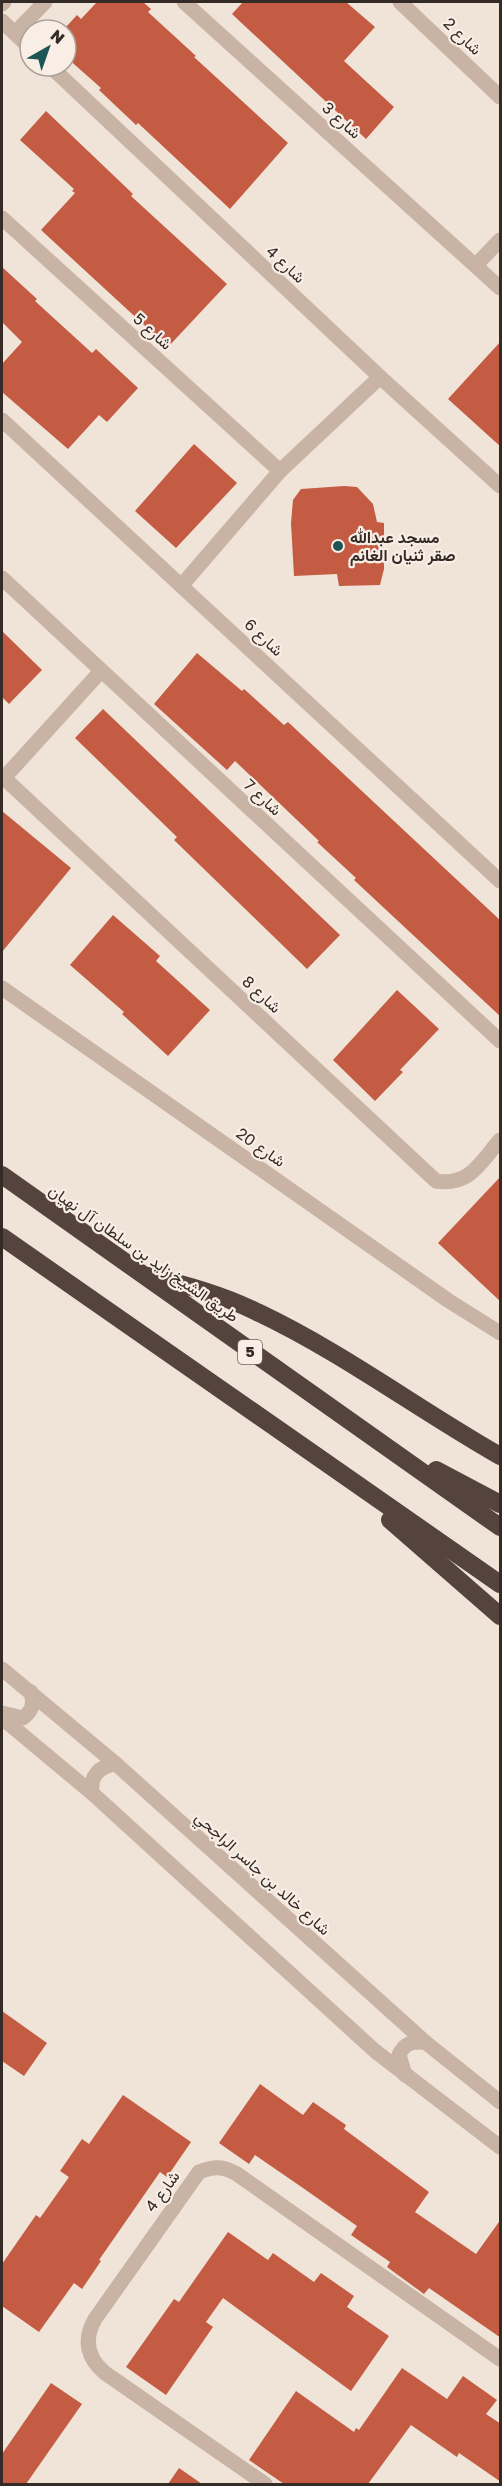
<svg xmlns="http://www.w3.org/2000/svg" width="502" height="2486" font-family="'Golos Text',Vazirmatn,sans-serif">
<rect width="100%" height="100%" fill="#f0e4d9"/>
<g fill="#c45b43">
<polygon points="97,2 143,2 151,9 148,12 196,56 194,57 288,143 230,209 138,123 136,125 99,90 101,88 66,57 66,27 77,15 81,19"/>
<polygon points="243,2 346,2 375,27 344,61 394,107 366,139 232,14"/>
<polygon points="46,111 133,194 131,196 227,284 168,347 41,230 75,193 72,191 74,189 20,140"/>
<polygon points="2,267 37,299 35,301 92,353 96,349 138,388 107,422 99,415 68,449 2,392 2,364 22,342 2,322"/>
<polygon points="501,341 501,447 448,399"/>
<polygon points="194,444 237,483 176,548 135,511"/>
<polygon points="344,486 357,487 373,504 377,522 384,523 384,569 380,585 339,586 337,574 294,576 291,523 293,500 301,489"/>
<polygon points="2,631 42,670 9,704 2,697"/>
<polygon points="197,653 242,691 244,689 284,725 288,722 501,921 501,1017 354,880 356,878 317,842 319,841 235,761 227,770 154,704"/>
<polygon points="103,709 340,935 307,969 174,840 177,837 75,738"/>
<polygon points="2,811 71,868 2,952"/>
<polygon points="113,915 160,956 156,961 210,1010 168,1056 122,1014 124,1012 70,965"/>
<polygon points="397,990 439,1029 400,1070 403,1072 375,1101 333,1060"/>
<polygon points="501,1176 501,1302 438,1243"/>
<polygon points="2,2011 47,2043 24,2076 2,2061"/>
<polygon points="260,2084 303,2115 313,2102 346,2125 344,2129 429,2192 415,2212 476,2254 501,2219 501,2338 429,2288 424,2294 387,2267 390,2262 351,2235 357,2226 303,2188 255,2155 249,2164 219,2143"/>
<polygon points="123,2095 191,2142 167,2177 160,2172 99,2260 101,2261 82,2289 74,2283 39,2332 2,2306 2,2264 36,2215 40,2218 69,2177 60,2171 82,2139 89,2144"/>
<polygon points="228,2232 268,2260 273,2253 314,2282 321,2273 354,2296 347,2307 389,2336 351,2391 223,2298 206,2322 213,2327 166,2395 126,2367 174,2299 179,2302"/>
<polygon points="402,2368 447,2399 463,2376 497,2400 486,2414 501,2424 501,2482 459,2453 457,2457 411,2425 368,2484 284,2484 249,2460 296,2391 354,2432 356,2428 359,2430"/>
<polygon points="51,2383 82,2404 26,2484 2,2484 2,2454"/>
<polygon points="179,2468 202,2484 168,2484"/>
</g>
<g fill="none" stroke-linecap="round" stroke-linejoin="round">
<g stroke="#c8b3a5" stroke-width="15">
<polyline points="184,2 500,288"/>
<polyline points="400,2 500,97"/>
<polyline points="2,4 4,2"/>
<polyline points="2,21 30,48"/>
<polyline points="15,33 45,2"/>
<polyline points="50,66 380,377 500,486"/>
<polyline points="2,218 280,471"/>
<polyline points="476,265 500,240"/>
<polyline points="2,420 500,881"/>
<polyline points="2,578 500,1041"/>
<polyline points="182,585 280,471 380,377"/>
<path d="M 2,776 L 436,1181 C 470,1186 480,1163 500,1140"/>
<polyline points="4,778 101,671"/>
<polyline points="2,988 449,1301 500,1333"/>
<polyline points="2,1669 116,1764 425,2042 500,2102"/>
<path d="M 2,1713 L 23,1718 C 33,1710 34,1704 31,1692"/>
<polyline points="2,1718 92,1793 375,2051 500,2147"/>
<path d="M 92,1793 C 90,1776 99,1766 116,1764"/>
<path d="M 405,2075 L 399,2055 C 405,2042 412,2042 425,2042"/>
<path d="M 265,2484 L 105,2373 C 87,2358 83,2340 95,2319 L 199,2172 C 214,2166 223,2166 237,2174 L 500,2359"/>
</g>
<g stroke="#55433d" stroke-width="18">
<polyline points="2,1175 500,1527"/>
<polyline points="2,1237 500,1584"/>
<path d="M 149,1276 C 186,1285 223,1295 257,1312 C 342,1352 419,1410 500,1456"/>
<polyline points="436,1470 500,1504"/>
<polyline points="390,1520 500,1616"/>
</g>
</g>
<circle fill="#1d5454" stroke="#f8eee5" stroke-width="2" cx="338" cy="546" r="6"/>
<g text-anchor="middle" stroke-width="4.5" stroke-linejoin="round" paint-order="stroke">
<rect fill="#f8eee5" stroke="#6f655f" stroke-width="1.5" x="238" y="1340" width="24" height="24" rx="4.5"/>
<g font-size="15" font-weight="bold" fill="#342a26">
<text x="250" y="1357">5</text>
</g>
<g font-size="16" fill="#342a26" stroke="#f8eee5">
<text transform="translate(463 36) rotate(44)" y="6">شارع 2</text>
<text transform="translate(342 120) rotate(42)" y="6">شارع 3</text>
<text transform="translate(286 264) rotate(43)" y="6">شارع 4</text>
<text transform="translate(153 331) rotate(42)" y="6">شارع 5</text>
<text transform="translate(264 637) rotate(43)" y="6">شارع 6</text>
<text transform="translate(263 797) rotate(43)" y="6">شارع 7</text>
<text transform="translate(262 994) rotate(43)" y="6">شارع 8</text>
<text transform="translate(261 1147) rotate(35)" y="6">شارع 20</text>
<text transform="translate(144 1253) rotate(35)" y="6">طريق الشيخ زايد بن سلطان آل نهيان</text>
<text transform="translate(263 1873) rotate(42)" y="6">شارع خالد بن جاسر الراجحي</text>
<text transform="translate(162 2191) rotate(-54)" y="6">شارع 4</text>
</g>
<g font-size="16" font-weight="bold" fill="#342a26" stroke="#f8eee5" text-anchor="start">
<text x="350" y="543">مسجد عبدالله<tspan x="350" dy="18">صقر ثنيان الغانم</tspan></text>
</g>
</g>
<rect width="502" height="2486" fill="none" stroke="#342a26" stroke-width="6"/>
<g transform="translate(48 48) rotate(40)"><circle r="28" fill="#f8eee5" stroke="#aaa099" stroke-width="1.5"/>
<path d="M0-4.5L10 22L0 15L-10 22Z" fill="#1d5454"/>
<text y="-9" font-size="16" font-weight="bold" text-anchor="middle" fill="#342a26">N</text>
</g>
</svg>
